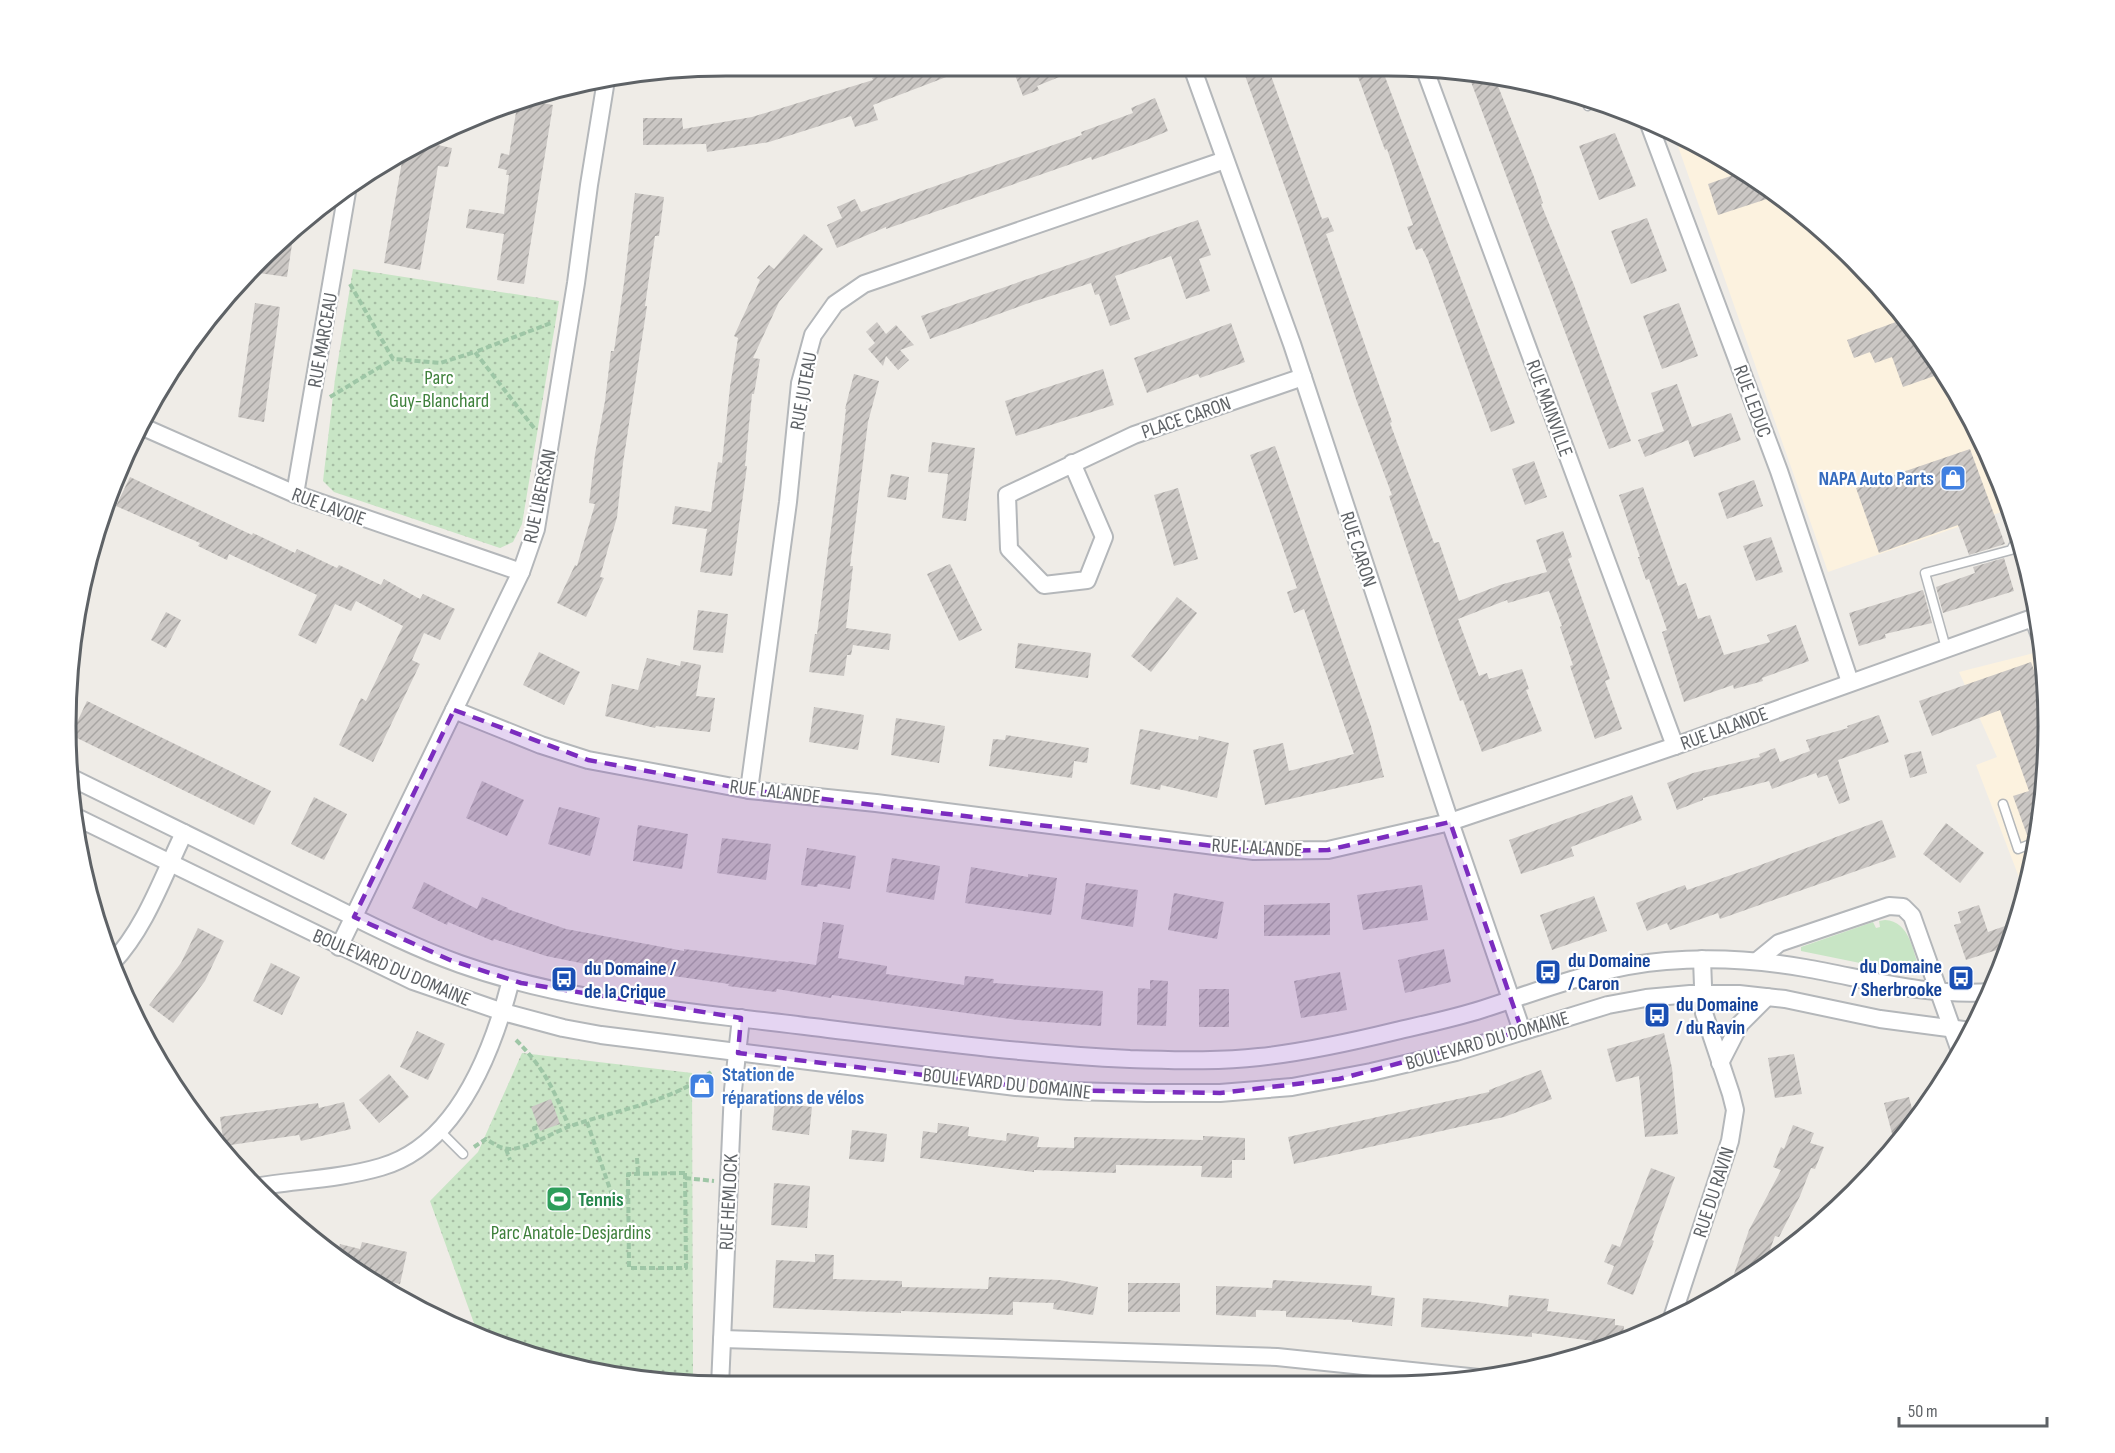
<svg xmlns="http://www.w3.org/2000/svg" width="2115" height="1453" font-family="'Sofia Sans Condensed',sans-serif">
<defs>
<pattern id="park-dots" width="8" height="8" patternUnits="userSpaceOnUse" patternTransform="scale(1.5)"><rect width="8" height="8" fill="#c8e5c5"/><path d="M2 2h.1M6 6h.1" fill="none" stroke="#a6bda4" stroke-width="1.8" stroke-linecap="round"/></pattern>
<pattern id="building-hatch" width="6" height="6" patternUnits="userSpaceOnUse" patternTransform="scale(1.5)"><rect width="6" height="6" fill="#cbc7c4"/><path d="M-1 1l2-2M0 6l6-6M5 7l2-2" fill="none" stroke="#a8a5a3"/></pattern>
</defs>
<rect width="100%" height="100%" fill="#efece7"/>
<g fill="#fcf2df">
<polygon points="1673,132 1681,134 1790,202 1855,259 1937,359 1999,473 2010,509 1828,572"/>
<polygon points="2042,651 2049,726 2036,855 2025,893 1976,765 1997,757 1959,672"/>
</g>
<path fill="#c8e5c5" d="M 1885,920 C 1910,921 1913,952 1920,971 L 1914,974 L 1801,951 L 1801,947 L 1873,922 L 1876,928 L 1880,927 L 1879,921 Z"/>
<g fill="url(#park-dots)">
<polygon points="353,269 559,301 522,524 513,542 500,548 334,492 323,481 335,379"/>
<polygon points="522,1053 692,1073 693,1384 598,1374 494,1339 475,1326 430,1201 478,1152"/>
</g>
<g fill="url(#building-hatch)">
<polygon points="1354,66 1381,66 1515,423 1491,432 1428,260 1422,248 1416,250 1407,227 1413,225 1387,149 1385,150"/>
<polygon points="1242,67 1268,67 1322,219 1328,217 1334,231 1326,234 1392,422 1390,423 1434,543 1439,542 1459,601 1500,585 1547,572 1536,540 1563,531 1572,557 1568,559 1610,679 1605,681 1622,729 1595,739 1570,666 1573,665 1560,627 1562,626 1549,591 1508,603 1507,600 1458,619 1479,676 1487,673 1489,679 1522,669 1529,689 1526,690 1542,731 1482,752 1463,700 1460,701 1438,640 1389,496 1392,495 1356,399 1299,227"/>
<polygon points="962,69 962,71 873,105 878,120 855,127 851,116 769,142 707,152 706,144 643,145 643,118 682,118 683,129 752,117 873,80 872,78 894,70"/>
<polygon points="1031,69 1078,68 1079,69 1037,86 1039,90 1023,96 1015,75"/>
<polygon points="1468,74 1494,76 1534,177 1543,203 1541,204 1574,285 1631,441 1609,449"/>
<polygon points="1155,98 1168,131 1144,141 1092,160 1091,157 886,229 886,227 837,248 827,225 842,218 837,207 855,199 861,212 1082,135 1081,132 1133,113 1131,108"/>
<polygon points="522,99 553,105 524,284 497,280 504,234 466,228 469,209 504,214 509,175 506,175 507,170 498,168 501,153 509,155 518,100"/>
<polygon points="1615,133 1636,186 1599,200 1579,146"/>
<polygon points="428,143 452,148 448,167 438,166 420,270 384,263 403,156"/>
<polygon points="1742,172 1779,195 1718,215 1708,184"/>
<polygon points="635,193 664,197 659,236 655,236 645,306 647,306 623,463 617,517 600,577 604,578 586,617 557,603 575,565 577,566 595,504 589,503 595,454 605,401 611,351 614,351 624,283"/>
<polygon points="1647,218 1667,271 1631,284 1611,231"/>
<polygon points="1198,220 1211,255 1199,259 1210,291 1186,299 1171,256 1115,276 1130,319 1110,326 1099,294 1095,295 1091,283 1026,304 930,339 921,316"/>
<polygon points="294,231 287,277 259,273 262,257"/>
<polygon points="804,234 823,249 779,302 753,358 760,359 754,394 752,394 745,466 747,466 732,576 700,572 707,529 672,524 675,506 711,512 718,462 722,463 730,387 738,338 734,336 760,280 757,278 769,265 774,269"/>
<polygon points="255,303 280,307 264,422 238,417"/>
<polygon points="1679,303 1698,356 1662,369 1643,316"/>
<polygon points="1904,319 1932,353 1940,374 1903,387 1892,357 1875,363 1870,352 1854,358 1847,340"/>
<polygon points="877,322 886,334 896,325 914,345 900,350 909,360 898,370 886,356 883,366 868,349 875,343 866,332"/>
<polygon points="1231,323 1245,362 1200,378 1198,374 1147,393 1134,358"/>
<polygon points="1103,369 1114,405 1016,436 1005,401"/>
<polygon points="854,374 879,381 868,422 850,566 853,566 846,628 891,634 889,650 853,645 851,655 847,655 844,676 809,672 815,634 817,634 838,476 846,409 845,409"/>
<polygon points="1677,384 1692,427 1731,413 1741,440 1694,457 1688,440 1645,457 1638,440 1664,431 1651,393"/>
<polygon points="932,442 975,448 966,521 942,518 948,474 928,472"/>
<polygon points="1275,446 1371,726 1384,777 1265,805 1253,750 1283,743 1289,771 1354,754 1304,609 1294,613 1287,592 1297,588 1250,455"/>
<polygon points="1970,449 2005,544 1969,555 1958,525 1879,553 1856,488"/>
<polygon points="1534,461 1547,497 1525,505 1512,469"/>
<polygon points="891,474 909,477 906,500 887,497"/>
<polygon points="130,477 252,535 253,533 295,553 297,549 337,568 339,565 381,585 384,579 420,599 423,594 455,609 440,640 424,633 412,660 420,664 373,762 339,745 361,698 366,701 403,626 356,601 351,611 335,604 316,644 298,635 317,595 229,554 227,560 198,546 200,543 116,506"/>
<polygon points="1754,480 1763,506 1727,519 1718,493"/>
<polygon points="1643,487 1678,586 1686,583 1698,619 1710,615 1724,655 1770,642 1767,635 1796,625 1809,661 1762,678 1763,681 1734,689 1733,685 1684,702 1662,632 1667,630 1649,579 1646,580 1638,557 1640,557 1619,495"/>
<polygon points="1178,488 1198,559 1174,566 1154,495"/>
<polygon points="1771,537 1783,572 1756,581 1743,546"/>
<polygon points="2004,558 2014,591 1943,613 1936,587 1975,573 1973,567"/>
<polygon points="950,564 982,630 959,641 927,574"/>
<polygon points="1923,590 1932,623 1885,634 1886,638 1859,646 1849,613"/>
<polygon points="1177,597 1197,613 1151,672 1131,656"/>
<polygon points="698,610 728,614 723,653 693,650"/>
<polygon points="166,612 181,620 166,648 151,640"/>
<polygon points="1018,643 1091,653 1088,678 1015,668"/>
<polygon points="539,652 580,672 564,705 523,685"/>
<polygon points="647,658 680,666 681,661 701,665 696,696 715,698 710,732 656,726 655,728 605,716 612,684 638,690"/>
<polygon points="2031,662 2047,705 2049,726 2039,830 2027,835 2013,796 2029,791 2000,710 1932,736 1919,701"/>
<polygon points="87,701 271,791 254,825 71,735"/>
<polygon points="814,707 864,715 858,750 809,742"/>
<polygon points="1879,715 1889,742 1838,760 1850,800 1839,804 1827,775 1818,778 1816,773 1772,789 1769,781 1703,798 1703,800 1677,810 1667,783 1693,773 1760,757 1759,754 1775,748 1780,762 1810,751 1806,740 1848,728 1847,726"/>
<polygon points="896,718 945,726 939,763 891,755"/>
<polygon points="1140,729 1198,740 1199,736 1229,743 1217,798 1161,785 1160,790 1130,784"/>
<polygon points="1006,735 1089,748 1087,763 1074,761 1072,778 989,766 993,739 1005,740"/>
<polygon points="1921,751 1927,773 1910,778 1904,755"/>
<polygon points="482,781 524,800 507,836 466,818"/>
<polygon points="1632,795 1642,820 1571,847 1574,856 1521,874 1509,840"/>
<polygon points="314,797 347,814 324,860 291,844"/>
<polygon points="559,807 600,818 590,856 548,844"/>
<polygon points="1882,820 1896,857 1720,919 1718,913 1670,930 1667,923 1647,931 1636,903 1685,885 1687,890 1755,867"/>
<polygon points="1946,823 1984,853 1960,883 1923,854"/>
<polygon points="638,825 688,834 682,869 633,861"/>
<polygon points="722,838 771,844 766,880 717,873"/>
<polygon points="807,848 856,856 850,889 818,884 817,887 801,885"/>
<polygon points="892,858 940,866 934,900 886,892"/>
<polygon points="971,867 1028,877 1028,874 1057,878 1051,915 965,903"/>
<polygon points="424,882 477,909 482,897 508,908 507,909 566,929 684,951 684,949 788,962 789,961 816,965 823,922 844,925 838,958 887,966 886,974 964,985 965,976 994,979 993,983 1103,991 1101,1026 1018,1020 832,995 831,998 777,989 776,992 728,986 729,984 611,967 610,969 546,956 494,939 493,941 448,922 447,925 412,908"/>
<polygon points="1086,883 1138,890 1133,927 1081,919"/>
<polygon points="1422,885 1428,920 1363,930 1357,895"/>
<polygon points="1174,893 1224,902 1217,939 1168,930"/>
<polygon points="1594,896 1607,931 1552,950 1540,915"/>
<polygon points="1330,903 1330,935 1264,936 1264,905"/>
<polygon points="1979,905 1988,932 2005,926 2010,942 2009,946 1966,960 1954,925 1961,923 1958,912"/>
<polygon points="198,928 224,941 205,981 173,1023 149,1005 181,963"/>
<polygon points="1444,949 1451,982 1405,993 1398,960"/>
<polygon points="271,963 300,977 282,1015 253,1001"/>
<polygon points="1340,972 1347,1010 1301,1018 1294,981"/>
<polygon points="1150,980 1168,981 1166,1026 1137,1025 1138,988 1150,989"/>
<rect x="1199" y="989" width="30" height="38"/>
<polygon points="417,1031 445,1044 428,1080 400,1067"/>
<polygon points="1664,1033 1672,1068 1678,1134 1645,1137 1639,1076 1616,1082 1607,1049"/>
<polygon points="1794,1054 1802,1094 1775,1098 1768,1058"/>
<polygon points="1541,1070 1552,1099 1504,1117 1294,1164 1288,1137 1489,1092 1489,1090"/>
<polygon points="389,1074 409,1097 379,1123 359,1100"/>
<polygon points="1909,1097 1912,1109 1928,1105 1895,1145 1884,1103"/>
<polygon points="551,1099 560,1124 540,1131 531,1107"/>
<polygon points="344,1102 351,1129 301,1141 299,1135 224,1146 220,1117 318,1103 319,1108"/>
<polygon points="775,1102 812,1107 809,1135 772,1130"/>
<polygon points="938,1123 969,1127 968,1136 1006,1141 1007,1133 1039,1137 1037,1147 1074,1148 1074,1137 1203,1140 1203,1136 1245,1138 1245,1160 1232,1160 1232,1178 1201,1177 1202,1166 1116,1165 1116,1173 1034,1170 1034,1172 920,1158 923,1131 937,1133"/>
<polygon points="1793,1125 1814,1133 1810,1143 1824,1147 1815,1169 1811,1168 1800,1196 1779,1237 1775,1236 1763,1269 1749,1279 1734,1274 1749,1230 1781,1170 1773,1167 1781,1147 1784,1149"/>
<polygon points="852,1130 887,1134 884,1162 849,1159"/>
<polygon points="1651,1168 1675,1177 1652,1240 1654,1241 1633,1295 1607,1284 1614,1266 1604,1262 1612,1244 1620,1247"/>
<polygon points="774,1183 810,1186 807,1228 771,1225"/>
<polygon points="362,1242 407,1252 400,1284 365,1276 337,1258 340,1244 360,1249"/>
<polygon points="815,1254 834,1255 833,1279 902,1281 902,1287 988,1289 989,1277 1059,1280 1098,1287 1093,1315 1053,1309 1054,1303 1013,1302 1013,1315 901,1311 901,1313 773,1308 776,1260 815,1262"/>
<polygon points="1273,1280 1372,1286 1371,1295 1395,1298 1392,1326 1352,1322 1352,1320 1286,1317 1286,1311 1256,1310 1256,1317 1216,1315 1216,1286 1272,1288"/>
<rect x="1128" y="1283" width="52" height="29"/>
<polygon points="1509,1295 1549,1299 1547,1311 1615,1319 1615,1325 1624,1326 1622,1342 1617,1344 1532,1333 1532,1337 1421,1327 1423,1298 1474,1302 1508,1307"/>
</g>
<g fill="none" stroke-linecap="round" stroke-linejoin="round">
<g stroke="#b4b7ba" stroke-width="11">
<g id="service">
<polyline points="1587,102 1588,106"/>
<polyline points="2029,619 2042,655"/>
<polyline points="1946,648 1925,573 2011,550 2018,537"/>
<polyline points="2003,804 2018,849 2038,841"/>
<polyline points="439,1130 463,1154"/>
</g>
</g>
<g stroke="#b4b7ba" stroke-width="20">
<g id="minor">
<polyline points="1192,67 1292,344 1450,822 1522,1031"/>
<polyline points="1425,70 1675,746"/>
<polyline points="1649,124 1779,471 1850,682"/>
<polyline points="143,427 295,494 521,572"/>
<polyline points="1072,463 1104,537 1087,580 1044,585 1009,549 1007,495 1134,435 1303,377"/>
<polyline points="295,494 348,186"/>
<polyline points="454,710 541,745 588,760 749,790 876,803 1254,851 1328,850 1450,822 1675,746 2038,616"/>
<path d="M 74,779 C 148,815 223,852 297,889 C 351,915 404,944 460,964 C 573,1004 695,1012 813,1027 C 919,1040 1023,1054 1130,1059 C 1173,1060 1217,1062 1259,1057 C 1306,1052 1351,1042 1396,1031 C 1426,1024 1455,1018 1483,1009 C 1545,989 1601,966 1666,961 C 1713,957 1759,960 1805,968 C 1868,979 1927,997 1992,992"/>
<polyline points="749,790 788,502 800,383 813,335 835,304 864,284 1225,160"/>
<polyline points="76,817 413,981 503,1012 563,1028 601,1035 1016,1087 1070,1091 1147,1093 1220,1093 1292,1087 1371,1072 1456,1052 1608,1005 1646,998 1690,994 1739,994 1785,999 1880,1019 1971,1031"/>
<polyline points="339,947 521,572 536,529 576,283 589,185 606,80"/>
<polyline points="1757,961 1779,943 1889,906 1903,907 1912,916 1960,1051"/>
<path d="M 112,963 C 146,927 163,876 184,833"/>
<polyline points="1720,1063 1740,1024 1767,997"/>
<path d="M 254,1187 C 296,1180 340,1179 381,1167 C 458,1145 493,1050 511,980"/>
<polyline points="1671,1321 1730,1141 1735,1110 1731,1094 1704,1013 1702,959"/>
<polyline points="722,1339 1277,1357 1479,1378"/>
<polyline points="720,1386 733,1090 741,1018"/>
</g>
</g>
<g stroke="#9ec6a6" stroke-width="4" stroke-dasharray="6 3" stroke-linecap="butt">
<polyline points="350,284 393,359 440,363 475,352"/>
<polyline points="330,397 393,359"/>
<polyline points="534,428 475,352 551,323"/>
<path d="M 516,1040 C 545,1069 554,1090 569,1127"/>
<polyline points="587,1122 611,1192 618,1197 629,1197"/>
<polyline points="538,1139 534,1128 539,1127"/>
<path d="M 474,1147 L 486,1139 C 494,1144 501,1149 511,1149 C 528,1148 552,1133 568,1127 C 615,1110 669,1103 711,1072"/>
<polyline points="506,1149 510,1160"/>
<polyline points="637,1158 638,1174"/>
<polygon points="685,1173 686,1268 629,1268 628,1174"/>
<polyline points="685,1178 714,1181"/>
</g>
<use href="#service" stroke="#fff" stroke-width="8"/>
<use href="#minor" stroke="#fff" stroke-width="16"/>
</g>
<path fill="#7b2cbf" fill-opacity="0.2" stroke="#7b2cbf" stroke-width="4.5" stroke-dasharray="12 8" stroke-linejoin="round" d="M 454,710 L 588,760 L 749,790 L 1254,851 L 1328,850 L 1450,822 L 1522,1031 L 1339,1079 L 1220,1093 L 1050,1090 L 738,1053 L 741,1018 L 521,983 L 450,960 L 354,917 Z"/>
<defs>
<g id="shop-square" transform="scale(1.35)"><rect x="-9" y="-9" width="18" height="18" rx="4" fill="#3f7fe0" stroke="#fff"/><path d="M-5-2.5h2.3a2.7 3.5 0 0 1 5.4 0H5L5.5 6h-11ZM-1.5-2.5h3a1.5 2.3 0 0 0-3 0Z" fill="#fff"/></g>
<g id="bus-square" transform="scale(1.35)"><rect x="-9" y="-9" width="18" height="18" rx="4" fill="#1a4fb4" stroke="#fff"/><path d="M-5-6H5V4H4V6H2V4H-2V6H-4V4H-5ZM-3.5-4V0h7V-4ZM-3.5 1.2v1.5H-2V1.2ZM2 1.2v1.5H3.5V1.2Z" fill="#fff"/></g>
<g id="stadium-square" transform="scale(1.35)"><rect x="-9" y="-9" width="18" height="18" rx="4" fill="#2e9e5b" stroke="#fff"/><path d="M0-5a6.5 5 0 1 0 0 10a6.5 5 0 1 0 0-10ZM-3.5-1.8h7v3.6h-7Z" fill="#fff"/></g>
</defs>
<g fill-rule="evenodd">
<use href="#shop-square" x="1953" y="478"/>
<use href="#bus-square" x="1548" y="972"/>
<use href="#bus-square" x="1961" y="978"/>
<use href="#bus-square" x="564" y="979"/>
<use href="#bus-square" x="1657" y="1015"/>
<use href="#shop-square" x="702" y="1086"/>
<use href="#stadium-square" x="559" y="1199"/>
</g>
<g text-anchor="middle" stroke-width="4.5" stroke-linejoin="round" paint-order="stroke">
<g font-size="20" fill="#5e6266" stroke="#fff">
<text transform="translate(322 340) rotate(-80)" y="7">RUE MARCEAU</text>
<text transform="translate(803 391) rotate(-80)" y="7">RUE JUTEAU</text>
<text transform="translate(1753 401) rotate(70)" y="7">RUE LEDUC</text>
<text transform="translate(1550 408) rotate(70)" y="7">RUE MAINVILLE</text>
<text transform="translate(1186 417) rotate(-19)" y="7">PLACE CARON</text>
<text transform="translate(539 496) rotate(-78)" y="7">RUE LIBERSAN</text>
<text transform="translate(329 506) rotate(20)" y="7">RUE LAVOIE</text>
<text transform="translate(1359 549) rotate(72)" y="7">RUE CARON</text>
<text transform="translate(1724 728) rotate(-20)" y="7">RUE LALANDE</text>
<text transform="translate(775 791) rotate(7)" y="7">RUE LALANDE</text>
<text transform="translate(1257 847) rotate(3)" y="7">RUE LALANDE</text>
<text transform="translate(392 967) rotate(23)" y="7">BOULEVARD DU DOMAINE</text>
<text transform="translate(1487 1040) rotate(-16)" y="7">BOULEVARD DU DOMAINE</text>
<text transform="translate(1007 1083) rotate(6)" y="7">BOULEVARD DU DOMAINE</text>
<text transform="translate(1713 1192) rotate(-72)" y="7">RUE DU RAVIN</text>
<text transform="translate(728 1202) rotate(-87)" y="7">RUE HEMLOCK</text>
</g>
<g font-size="20" fill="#3e803b" stroke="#fff">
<text x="439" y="384">Parc<tspan x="439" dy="23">Guy-Blanchard</tspan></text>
<text x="571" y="1239">Parc Anatole-Desjardins</text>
</g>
<g font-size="20" font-weight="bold" fill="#366cbe" stroke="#fff" text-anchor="end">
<text x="1934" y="485">NAPA Auto Parts</text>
<text x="722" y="1081" text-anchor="start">Station de<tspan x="722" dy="23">réparations de vélos</tspan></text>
</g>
<g font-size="20" font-weight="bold" fill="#164399" stroke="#fff" text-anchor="start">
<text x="1568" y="967">du Domaine<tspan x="1568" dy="23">/ Caron</tspan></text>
<text x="1942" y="973" text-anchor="end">du Domaine<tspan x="1942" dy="23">/ Sherbrooke</tspan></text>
<text x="584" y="975">du Domaine /<tspan x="584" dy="23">de la Crique</tspan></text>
<text x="1676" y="1011">du Domaine<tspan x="1676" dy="23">/ du Ravin</tspan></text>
</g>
<g font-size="20" font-weight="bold" fill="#27864d" stroke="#fff" text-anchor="start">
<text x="578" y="1206">Tennis</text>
</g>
</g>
<path d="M0 0H2115V1453H0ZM726 76H1388A650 650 0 0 1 2038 726V726A650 650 0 0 1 1388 1376H726A650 650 0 0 1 76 726V726A650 650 0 0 1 726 76Z" fill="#fff" fill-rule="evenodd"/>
<path fill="none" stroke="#5e6266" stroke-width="3" d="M726 76H1388A650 650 0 0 1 2038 726V726A650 650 0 0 1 1388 1376H726A650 650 0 0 1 76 726V726A650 650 0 0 1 726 76Z"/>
<path d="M1899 1417v9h148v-9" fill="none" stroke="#5e6266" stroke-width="3"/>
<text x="1908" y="1417" font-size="18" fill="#5e6266" stroke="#ffffff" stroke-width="4.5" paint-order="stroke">50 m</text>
</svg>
